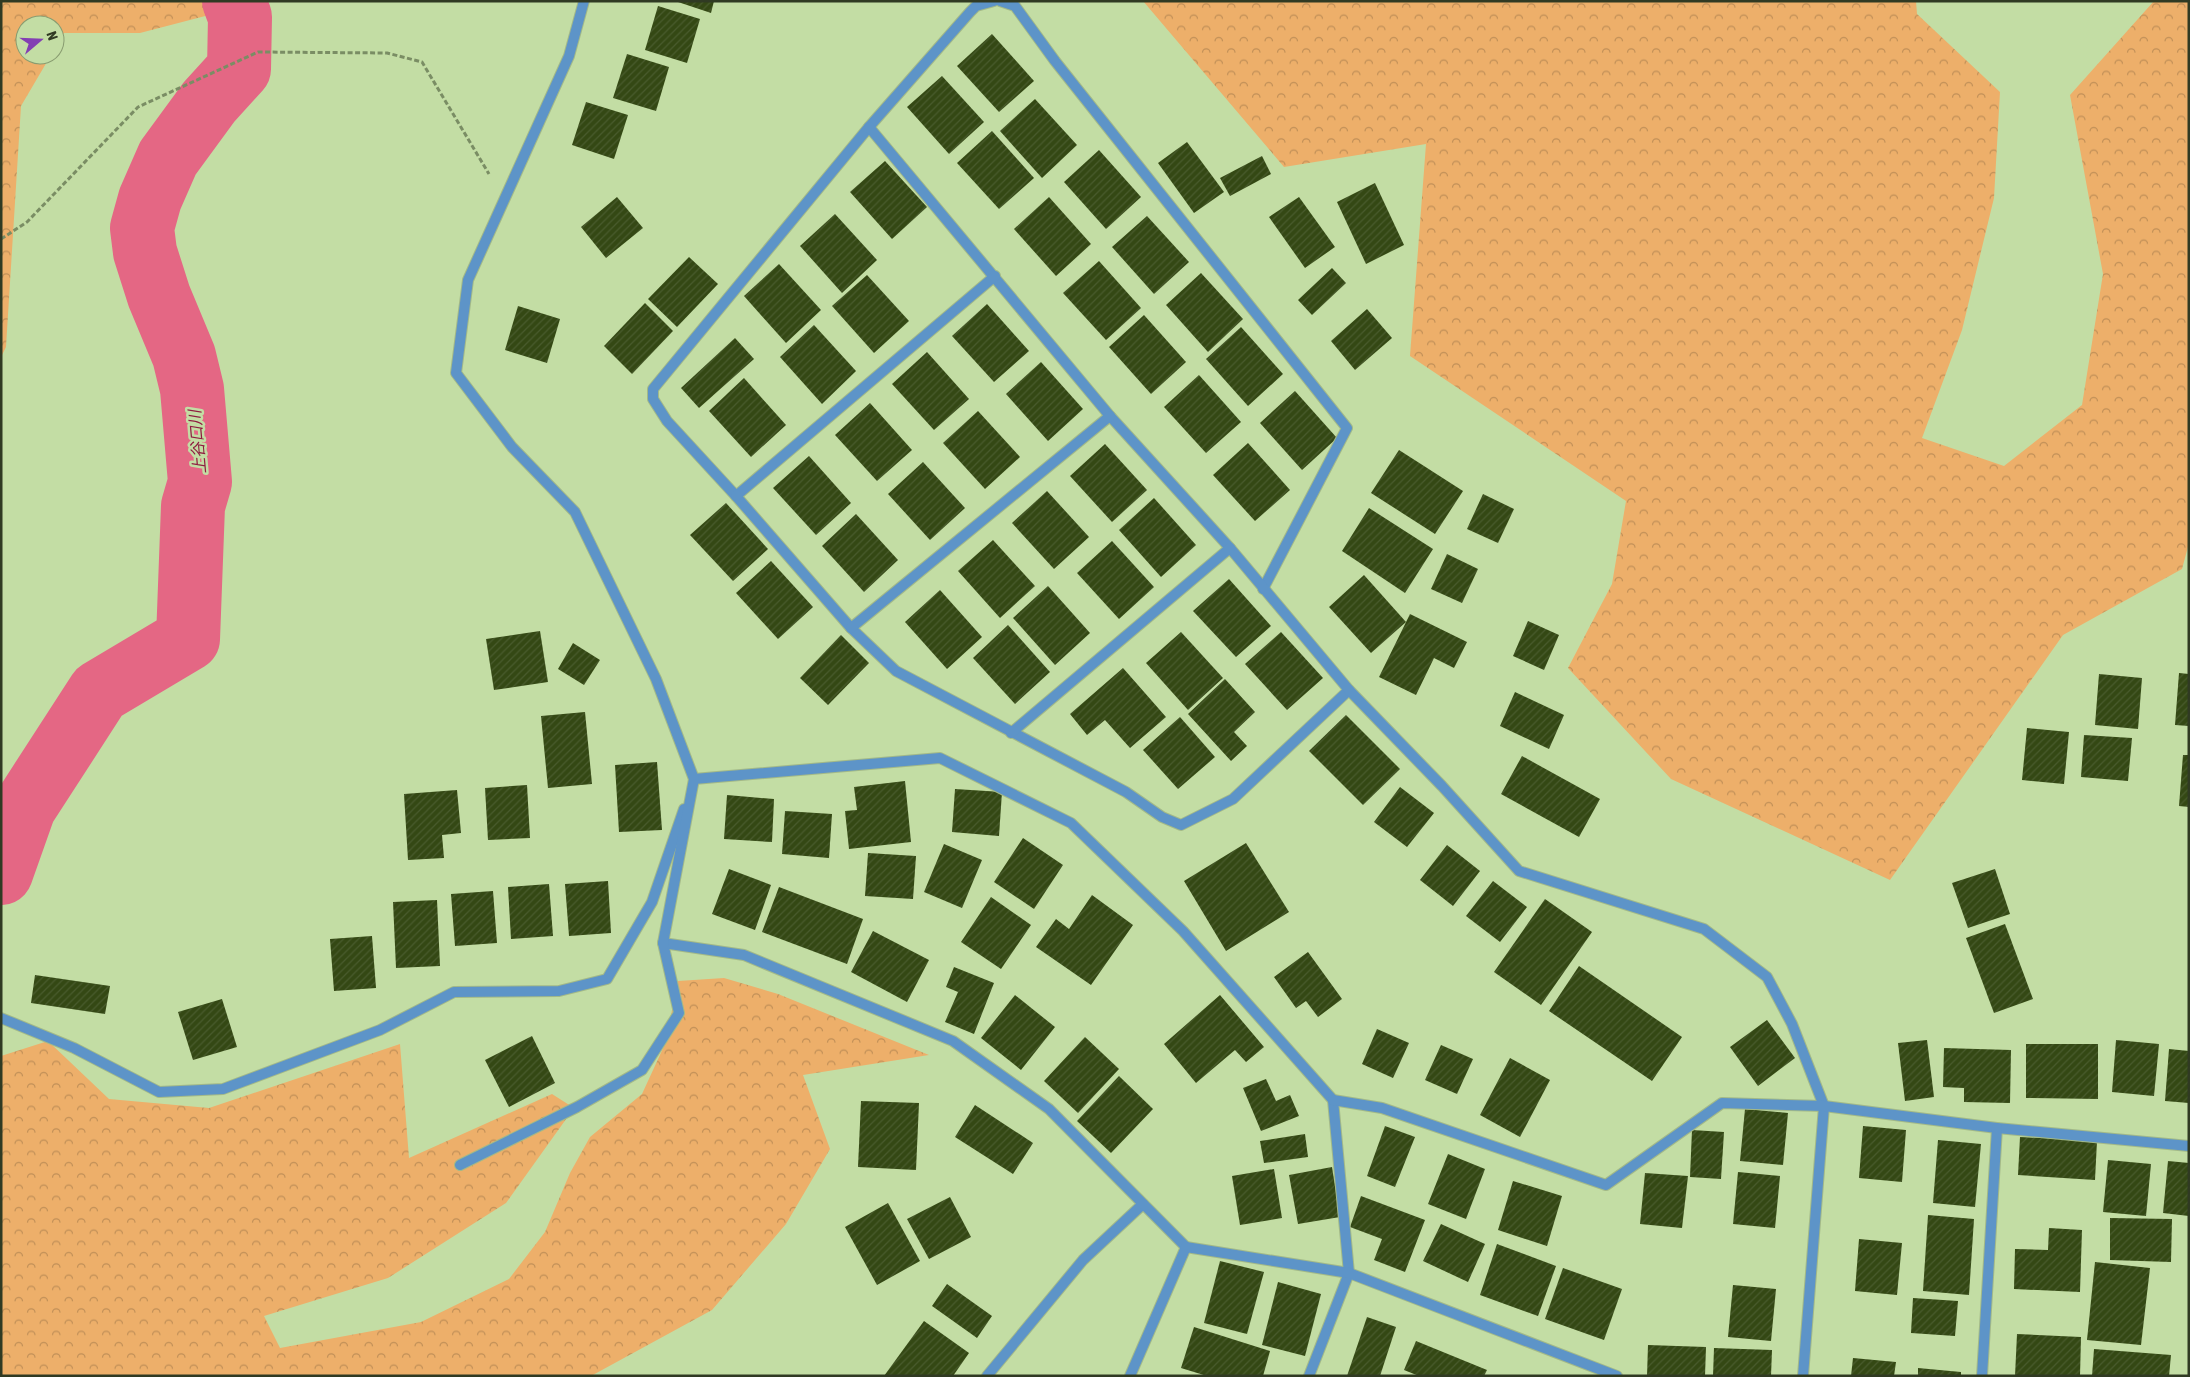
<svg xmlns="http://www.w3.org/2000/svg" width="2190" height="1377" font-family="'Asap Condensed','Noto Sans JP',sans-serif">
<defs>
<pattern id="forest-crowns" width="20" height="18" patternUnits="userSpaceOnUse" patternTransform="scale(1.25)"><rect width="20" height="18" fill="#edaf6a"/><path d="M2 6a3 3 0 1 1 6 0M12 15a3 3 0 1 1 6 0" fill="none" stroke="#c08f57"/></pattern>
<pattern id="building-hatch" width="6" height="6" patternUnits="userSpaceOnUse" patternTransform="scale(1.25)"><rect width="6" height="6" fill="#344814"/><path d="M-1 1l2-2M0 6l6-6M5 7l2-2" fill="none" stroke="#495b2d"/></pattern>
</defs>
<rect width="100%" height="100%" fill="#c3dda4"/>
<g fill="url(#forest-crowns)">
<polygon points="1,1 209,1 213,14 140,33 64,33 55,48 55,25 25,25 25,55 51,55 21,106 6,347 1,357"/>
<polygon points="1143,1 1916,1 1917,14 2000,92 1994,198 1962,330 1922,438 2004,466 2082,405 2103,274 2070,95 2154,1 2189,1 2189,543 2182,569 2063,635 1890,880 1671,779 1568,668 1612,584 1626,501 1410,356 1426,144 1284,167"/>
<polygon points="724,978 778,994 929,1055 803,1075 830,1149 786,1224 712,1310 591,1376 1,1376 1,1056 48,1041 109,1099 209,1108 400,1044 409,1158 552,1094 574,1108 506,1203 388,1278 264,1316 280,1348 421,1322 509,1279 545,1232 570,1173 590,1137 642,1094 665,1044 678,981"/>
</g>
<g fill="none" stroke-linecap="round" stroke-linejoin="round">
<polyline stroke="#e46784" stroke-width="64" points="1,873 24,808 99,692 188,639 193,506 200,482 192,389 184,356 159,296 145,252 142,228 150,199 168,158 209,102 239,69 240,17 234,1"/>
</g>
<g fill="url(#building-hatch)">
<polygon points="675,1 714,1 711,13"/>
<polygon points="658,6 700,19 687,63 645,50"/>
<polygon points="992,34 1034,81 999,112 957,66"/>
<polygon points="627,54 669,67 656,111 613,98"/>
<polygon points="942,76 984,122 949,154 907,107"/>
<polygon points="1035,99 1077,145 1042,178 1000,131"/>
<polygon points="586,102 628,115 614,159 572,145"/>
<polygon points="992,131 1034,178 999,209 957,163"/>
<polygon points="1187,142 1224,192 1194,213 1158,163"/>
<polygon points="1099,150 1141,197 1106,229 1064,182"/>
<polygon points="1262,156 1271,174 1230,196 1220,178"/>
<polygon points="885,161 927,207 892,239 850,192"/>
<polygon points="1375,183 1404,245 1366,264 1337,202"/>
<polygon points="617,197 643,228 606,258 581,227"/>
<polygon points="1049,197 1091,244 1056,276 1014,229"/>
<polygon points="1299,197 1335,247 1305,268 1269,217"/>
<polygon points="835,214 877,260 842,293 800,246"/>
<polygon points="1147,216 1189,262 1154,294 1112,247"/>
<polygon points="689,257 718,284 677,327 648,299"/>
<polygon points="1099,261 1141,308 1106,340 1063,293"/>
<polygon points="779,264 821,310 786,343 744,296"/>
<polygon points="1332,268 1346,283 1312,315 1298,300"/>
<polygon points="1201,273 1243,319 1208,352 1166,305"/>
<polygon points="867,275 909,321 874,353 832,306"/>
<polygon points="645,303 673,331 632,374 604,346"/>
<polygon points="987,304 1029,351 994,382 952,336"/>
<polygon points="518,306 560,319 547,363 505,350"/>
<polygon points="1367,309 1392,338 1355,370 1331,341"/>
<polygon points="1144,315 1186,362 1151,394 1109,347"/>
<polygon points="814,325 856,371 822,404 780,357"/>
<polygon points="1241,327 1283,374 1248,406 1206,359"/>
<polygon points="735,338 754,359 699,408 681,388"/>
<polygon points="927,352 969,399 934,430 892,384"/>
<polygon points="1041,362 1083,409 1048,441 1006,394"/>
<polygon points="1199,375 1241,422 1206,453 1164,407"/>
<polygon points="744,378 786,425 751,457 709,411"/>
<polygon points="1295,391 1337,438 1302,470 1260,423"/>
<polygon points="870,403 912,450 877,481 835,435"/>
<polygon points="978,411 1020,457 985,489 943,443"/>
<polygon points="1248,443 1290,490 1255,521 1213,475"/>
<polygon points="1105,444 1147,490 1112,522 1070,476"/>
<polygon points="1399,450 1463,491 1435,534 1371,493"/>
<polygon points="809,456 851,503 816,535 773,488"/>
<polygon points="923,462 965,508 930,540 888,494"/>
<polygon points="1047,491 1089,537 1054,569 1012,523"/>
<polygon points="1483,494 1514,509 1498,543 1467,529"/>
<polygon points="1154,498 1196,545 1161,577 1119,530"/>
<polygon points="726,503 768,549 733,581 690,535"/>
<polygon points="1369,508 1433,549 1405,593 1342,551"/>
<polygon points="856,514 898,560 864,592 822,546"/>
<polygon points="993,540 1035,586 1000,618 958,571"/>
<polygon points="1112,541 1154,587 1119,619 1077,573"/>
<polygon points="1447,554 1478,569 1462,603 1431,589"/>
<polygon points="771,561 813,607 778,639 736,593"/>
<polygon points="1364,575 1406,622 1371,653 1329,607"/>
<polygon points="1229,579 1271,626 1236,657 1193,611"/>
<polygon points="1048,586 1090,633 1055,665 1013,618"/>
<polygon points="940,590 982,637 947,669 905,622"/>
<polygon points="1410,614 1467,642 1454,668 1434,658 1416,695 1379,677"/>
<polygon points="1528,621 1559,635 1544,670 1513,656"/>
<polygon points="1008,625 1050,672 1015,704 973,658"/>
<polygon points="540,631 548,682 494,690 486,639"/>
<polygon points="1181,632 1223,678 1188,710 1146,663"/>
<polygon points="1281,632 1323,678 1287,710 1245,664"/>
<polygon points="841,635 869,663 828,705 800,678"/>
<polygon points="573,643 600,660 584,685 558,669"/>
<polygon points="1123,668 1166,717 1130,748 1105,720 1087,735 1070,714"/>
<polygon points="2179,673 2189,674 2189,726 2175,725"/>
<polygon points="2099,674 2142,678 2138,729 2095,725"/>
<polygon points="1225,679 1255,712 1234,732 1247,746 1231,761 1188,714"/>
<polygon points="1515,692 1564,715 1549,749 1500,726"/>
<polygon points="585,712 592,784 548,788 541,716"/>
<polygon points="1346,715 1400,769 1363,805 1309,751"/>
<polygon points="1180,717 1215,757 1178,789 1143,750"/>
<polygon points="2027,728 2069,732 2064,784 2022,780"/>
<polygon points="2084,735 2132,738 2128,781 2081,777"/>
<polygon points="2183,755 2189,755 2189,807 2179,806"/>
<polygon points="1522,756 1600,799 1579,837 1501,794"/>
<polygon points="657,762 662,830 619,832 615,765"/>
<polygon points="905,781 911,842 849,849 845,811 857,810 854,787"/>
<polygon points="527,785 530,838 488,840 485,788"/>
<polygon points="1400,787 1434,813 1407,847 1374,822"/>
<polygon points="955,789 1002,792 999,836 952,832"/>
<polygon points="457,790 461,833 442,835 444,858 408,860 404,794"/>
<polygon points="727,795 774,799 772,842 724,839"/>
<polygon points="785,811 832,814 829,858 782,854"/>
<polygon points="1023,838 1063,865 1034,909 994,882"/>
<polygon points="1246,843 1289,912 1226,951 1184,881"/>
<polygon points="944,844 982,860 962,908 924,892"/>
<polygon points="1447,845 1480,871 1453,906 1420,880"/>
<polygon points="868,853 916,856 913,899 865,896"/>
<polygon points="729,869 771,885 755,930 712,914"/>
<polygon points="1995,869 2010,914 1968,928 1952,883"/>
<polygon points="608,881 611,933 569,936 565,884"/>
<polygon points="1493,881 1527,907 1500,942 1466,916"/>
<polygon points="549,884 553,936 511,939 508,887"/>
<polygon points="779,887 863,919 847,964 762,932"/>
<polygon points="493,891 497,943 455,946 451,894"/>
<polygon points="1092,895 1133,925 1091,985 1036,947 1056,919 1069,929"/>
<polygon points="991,897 1031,925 1001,969 961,942"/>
<polygon points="1545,899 1592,932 1541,1005 1494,972"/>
<polygon points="437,900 440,966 396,968 393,902"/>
<polygon points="2005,924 2033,999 1994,1013 1966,938"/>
<polygon points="873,931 929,960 907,1002 851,972"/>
<polygon points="372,936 376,988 334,991 330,939"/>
<polygon points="1308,952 1342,999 1318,1017 1306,1001 1296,1008 1274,977"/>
<polygon points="1579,966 1682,1037 1652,1081 1549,1011"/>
<polygon points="954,967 994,983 974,1034 945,1022 958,992 946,987"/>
<polygon points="35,975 110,986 105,1014 31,1003"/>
<polygon points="1015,995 1055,1027 1021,1070 981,1038"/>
<polygon points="1220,995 1264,1047 1246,1062 1235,1050 1196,1083 1164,1044"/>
<polygon points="222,999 237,1047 193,1060 178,1012"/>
<polygon points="1767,1020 1795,1058 1758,1086 1730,1047"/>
<polygon points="1377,1029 1409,1043 1393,1078 1362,1064"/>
<polygon points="532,1036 555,1083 509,1107 485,1060"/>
<polygon points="1085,1037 1119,1069 1078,1113 1044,1081"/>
<polygon points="1927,1040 1934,1097 1905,1101 1898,1043"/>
<polygon points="2116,1040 2159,1044 2154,1096 2112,1092"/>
<polygon points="2026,1044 2098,1044 2098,1099 2026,1098"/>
<polygon points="1441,1045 1473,1059 1457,1094 1425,1080"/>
<polygon points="1944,1048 2011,1050 2010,1103 1964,1102 1964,1088 1943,1087"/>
<polygon points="2169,1049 2189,1051 2189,1103 2165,1101"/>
<polygon points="1510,1058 1550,1080 1520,1137 1480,1115"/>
<polygon points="1119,1076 1153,1109 1111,1153 1077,1121"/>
<polygon points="1266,1079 1276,1101 1290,1095 1299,1116 1261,1131 1243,1088"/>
<polygon points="861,1101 919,1103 916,1170 858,1167"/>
<polygon points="975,1105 1033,1143 1013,1174 955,1137"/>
<polygon points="1745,1109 1788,1113 1783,1165 1740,1161"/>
<polygon points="1385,1126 1415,1137 1395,1187 1367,1176"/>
<polygon points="1863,1126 1906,1130 1902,1182 1859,1178"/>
<polygon points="1692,1130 1724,1132 1721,1179 1690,1177"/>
<polygon points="1305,1134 1308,1157 1264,1163 1260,1141"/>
<polygon points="2020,1137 2097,1141 2095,1180 2018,1175"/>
<polygon points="1938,1140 1981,1144 1975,1207 1933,1203"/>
<polygon points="1448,1154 1485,1169 1466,1219 1428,1204"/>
<polygon points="2108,1160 2151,1164 2146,1216 2103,1212"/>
<polygon points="2168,1161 2189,1163 2189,1216 2163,1213"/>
<polygon points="1332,1167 1340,1217 1298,1224 1289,1175"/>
<polygon points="1274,1169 1282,1218 1240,1225 1232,1176"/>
<polygon points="1738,1172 1780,1176 1775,1228 1733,1224"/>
<polygon points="1645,1173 1688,1176 1682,1228 1640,1224"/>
<polygon points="1513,1181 1562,1196 1547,1246 1498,1230"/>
<polygon points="1361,1196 1425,1220 1405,1272 1374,1260 1382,1239 1350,1227"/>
<polygon points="950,1197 971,1237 929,1259 907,1219"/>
<polygon points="888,1203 920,1261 877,1285 845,1227"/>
<polygon points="1928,1215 1974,1219 1969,1295 1923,1291"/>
<polygon points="2110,1218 2172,1219 2171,1262 2110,1260"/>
<polygon points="1441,1224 1485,1244 1468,1282 1423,1261"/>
<polygon points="2049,1228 2082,1230 2080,1292 2014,1289 2015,1249 2048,1250"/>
<polygon points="1859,1239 1902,1243 1897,1295 1855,1291"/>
<polygon points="1497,1244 1556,1266 1538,1316 1480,1295"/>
<polygon points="1220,1261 1264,1272 1247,1334 1204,1323"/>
<polygon points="2095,1262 2150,1268 2141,1345 2087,1340"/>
<polygon points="1563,1268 1622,1289 1604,1340 1545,1319"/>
<polygon points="1278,1282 1321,1294 1305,1356 1262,1345"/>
<polygon points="947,1284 992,1316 977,1338 932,1306"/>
<polygon points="1733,1285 1776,1289 1771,1341 1728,1337"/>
<polygon points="1913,1298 1958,1301 1955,1336 1911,1333"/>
<polygon points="1367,1317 1396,1327 1380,1376 1347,1376"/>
<polygon points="924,1321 969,1353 953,1376 884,1376"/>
<polygon points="1194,1327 1270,1351 1263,1376 1207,1376 1181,1368"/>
<polygon points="2017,1334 2081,1337 2080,1376 2015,1376"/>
<polygon points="1416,1341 1487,1370 1484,1376 1419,1376 1404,1370"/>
<polygon points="1648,1345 1706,1347 1705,1376 1647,1376"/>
<polygon points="1714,1348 1772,1350 1771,1376 1713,1376"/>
<polygon points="2094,1349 2171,1355 2169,1376 2092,1376"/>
<polygon points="1853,1358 1896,1362 1894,1376 1851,1376"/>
<polygon points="1918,1368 1961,1372 1961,1376 1918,1376"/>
</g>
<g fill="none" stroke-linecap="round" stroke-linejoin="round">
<g stroke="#a3b988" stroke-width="12">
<polyline id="service" points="987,1376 1083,1260 1143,1204"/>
</g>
<g stroke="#a3b988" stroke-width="12">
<g id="minor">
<polyline points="994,1 976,6 970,12 869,127 653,389 653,399 667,421 736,496 851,628 896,671 1126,792 1162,817 1181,825 1233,799 1349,690"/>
<polyline points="1000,1 1015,6 1055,61 1347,428 1263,589"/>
<polyline points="869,127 1110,416 1230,548 1349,690 1442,786 1519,871 1704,929 1767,977 1792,1024 1824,1106 1803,1376"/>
<polyline points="736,496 995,276"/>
<polyline points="851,628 1110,416"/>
<polyline points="1011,733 1230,548"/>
<polyline points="694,779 940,758 1071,823 1183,931 1333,1100 1349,1273 1309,1376"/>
<polyline points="663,943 744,955 953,1041 1049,1109 1186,1247"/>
<polyline points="1,1018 74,1048 159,1092 223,1089 380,1030 454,992 559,991 607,979 652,902 684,809"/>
<polyline points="1333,1100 1382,1108 1606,1185 1722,1103 1824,1106 1997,1128 2189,1146"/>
<polyline points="460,1165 577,1107 642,1070 679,1013 663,943 694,779 656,679 575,512 512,447 456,373 468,280 569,56 584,1"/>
<polyline points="1130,1376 1186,1247 1349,1273 1617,1376"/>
<polyline points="1982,1376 1997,1128"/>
</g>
</g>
<polyline stroke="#7a8d64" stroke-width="3" stroke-dasharray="5 2.5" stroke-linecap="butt" points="1,239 27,222 138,107 258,52 387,53 422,62 489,174"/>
<use href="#service" stroke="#5d94c8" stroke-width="10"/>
<use href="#minor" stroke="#5d94c8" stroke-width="10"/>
</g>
<g text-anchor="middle" stroke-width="5" stroke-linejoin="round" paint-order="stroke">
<g font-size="16" font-style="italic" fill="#8f1d41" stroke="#c3dda4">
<text transform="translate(197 442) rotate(-95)" y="6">上谷口川</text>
</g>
</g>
<rect width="2190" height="1377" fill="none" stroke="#303a23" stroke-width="5"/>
<g transform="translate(40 40) rotate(71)"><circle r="24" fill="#c3dda4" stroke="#889c70"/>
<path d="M0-4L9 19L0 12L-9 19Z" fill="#833fb3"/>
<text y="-8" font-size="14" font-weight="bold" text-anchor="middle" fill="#303a23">N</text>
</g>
</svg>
